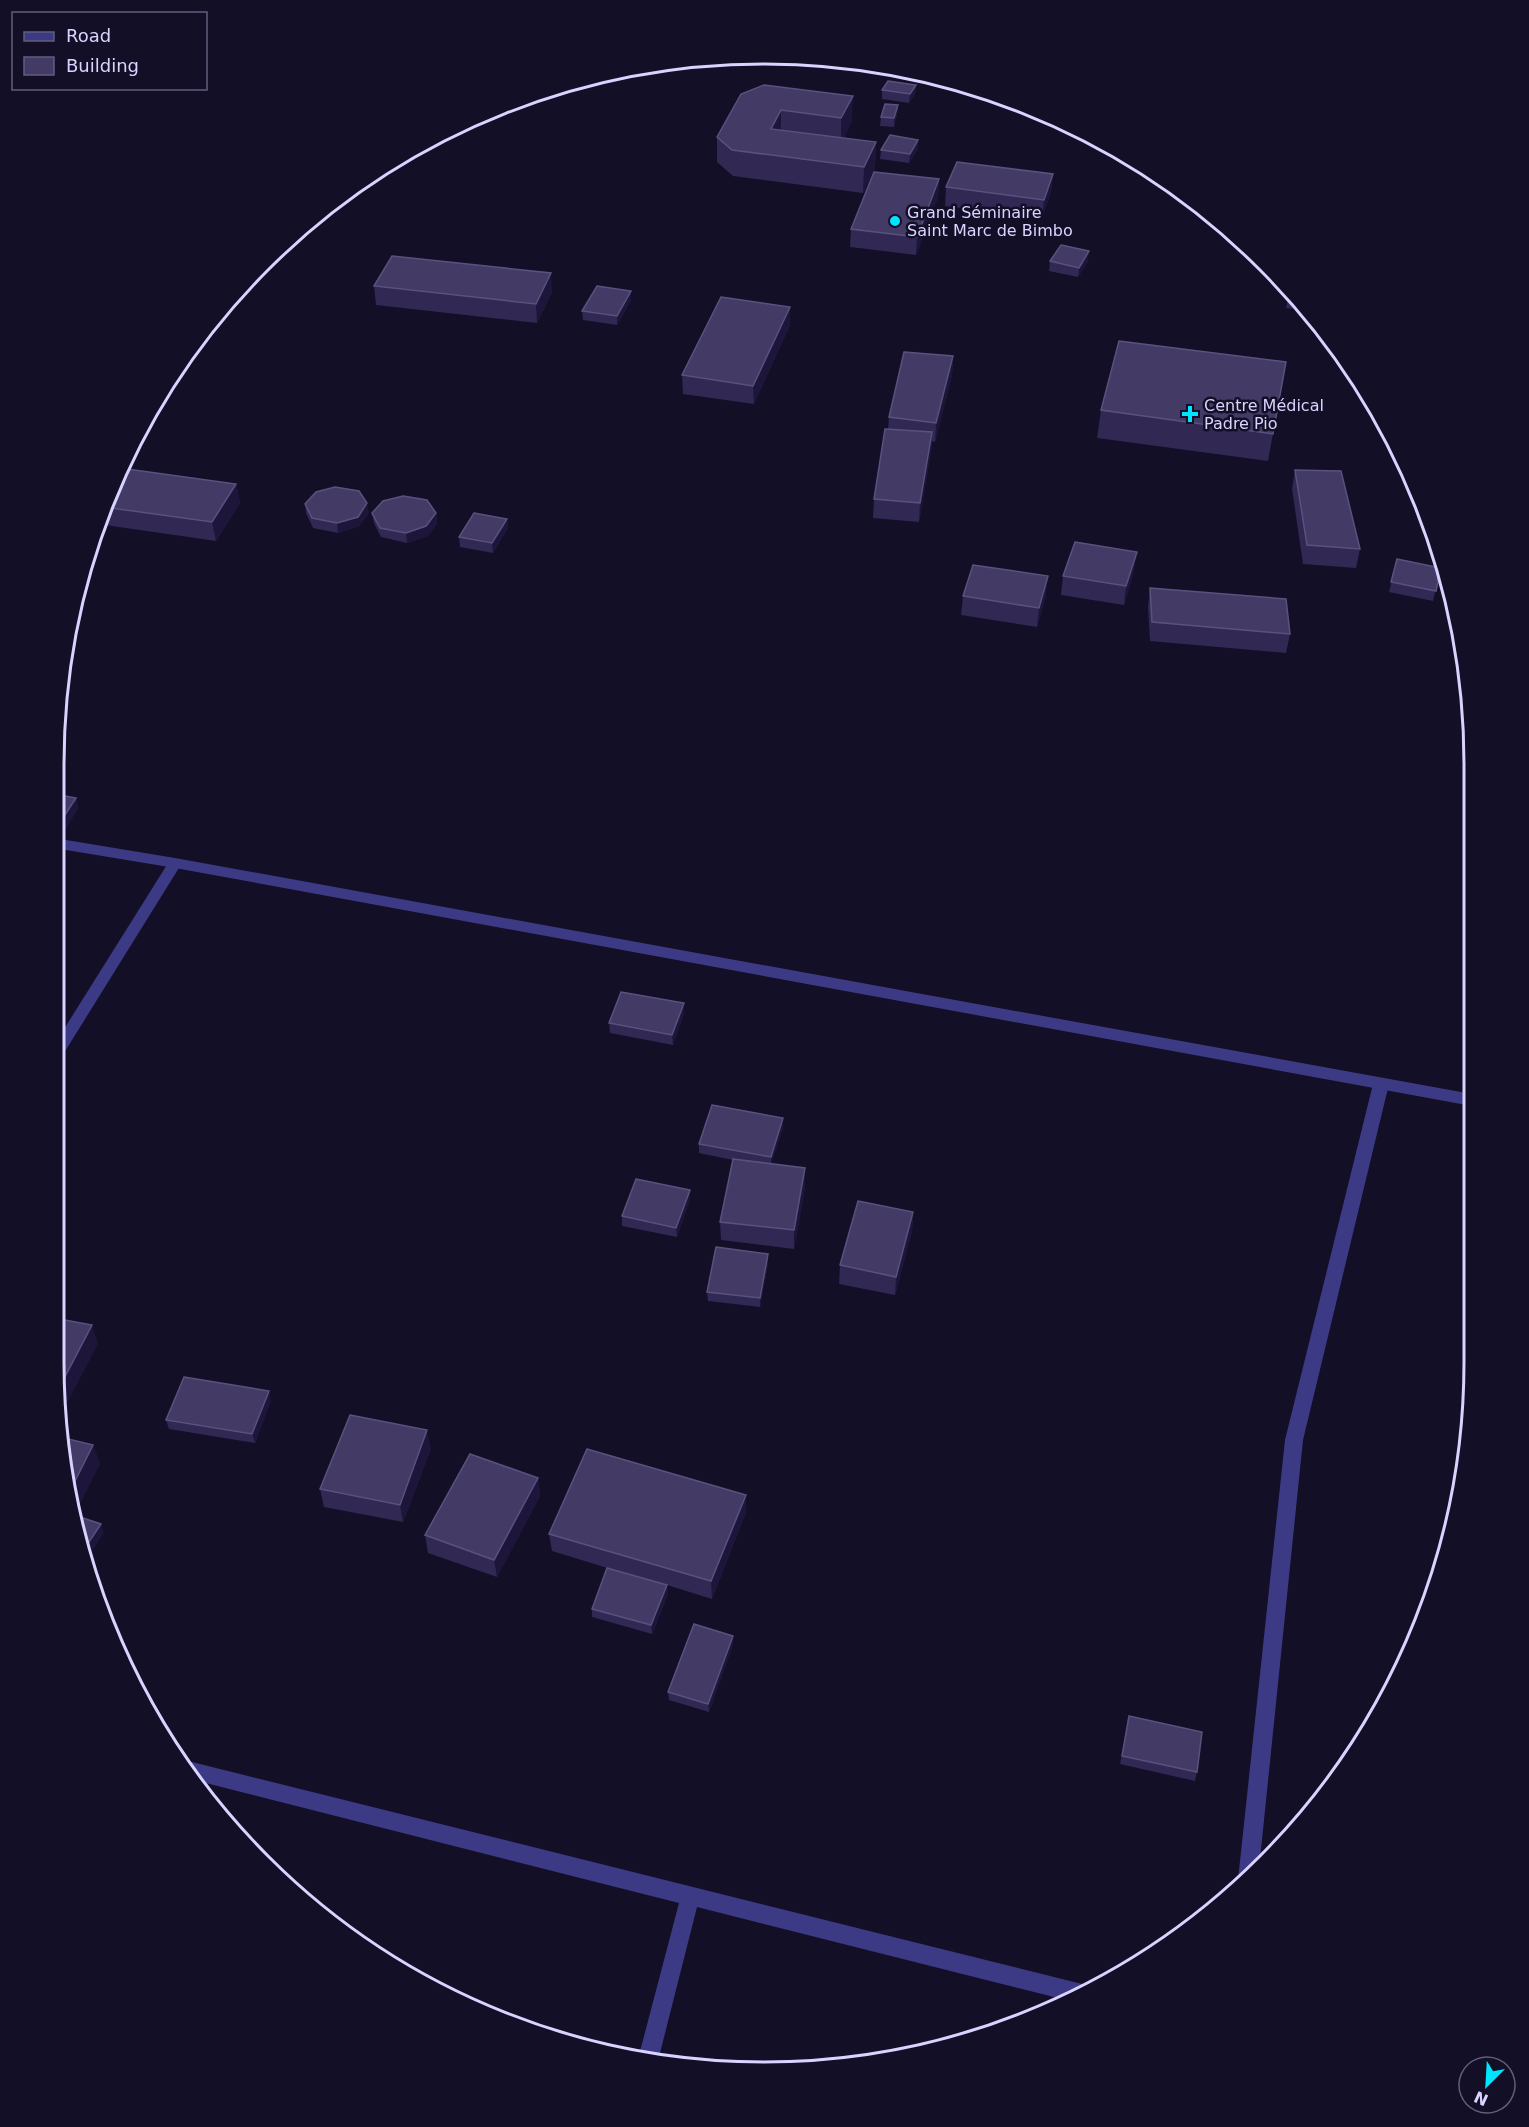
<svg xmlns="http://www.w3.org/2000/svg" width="1529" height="2127" font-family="'DejaVu Sans',sans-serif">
<rect width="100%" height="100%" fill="#130f26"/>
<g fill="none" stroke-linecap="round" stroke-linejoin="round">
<g fill="#3d3a85" fill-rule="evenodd">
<polygon points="792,56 895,69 891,72 772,60 767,57"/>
<polygon points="175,858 182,863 59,1061 54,1063 54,1045 170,860"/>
<polygon points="1381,1078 1386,1080 1389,1084 1303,1440 1259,1869 1242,1887 1238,1880 1285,1440 1373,1084 1376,1080"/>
<polygon points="184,1760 1082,1984 1090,1990 1070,2001 697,1907 658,2061 657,2064 638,2059 679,1903 194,1780 178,1762"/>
</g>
<polygon fill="#3d3a85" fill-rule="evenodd" points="54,838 175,858 1472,1094 1472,1106 175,868 54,848"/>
</g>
<g fill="#312854">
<polygon points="764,85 852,121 844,138 876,142 875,168 863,193 733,176 717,162 717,137"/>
<polygon points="916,85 915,94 909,103 882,99 882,90"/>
<polygon points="897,114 894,127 880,126 881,117"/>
<polygon points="918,149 909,163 880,159 881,150"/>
<polygon points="1053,174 1051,192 1042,218 945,206 946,187"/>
<polygon points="939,179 938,197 916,255 850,247 851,229"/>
<polygon points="1050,261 1088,261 1078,277 1049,271"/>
<polygon points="374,286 552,292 537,323 376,305"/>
<polygon points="1290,288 1299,296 1308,310 1286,308"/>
<polygon points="631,291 631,300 617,325 583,320 582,311"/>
<polygon points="790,307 790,325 754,404 683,394 682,375"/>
<polygon points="953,356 952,375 935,442 932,441 931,451 919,522 873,518 874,499 888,429 889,417"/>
<polygon points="1286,362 1268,461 1097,438 1101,410"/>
<polygon points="1359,386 1363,393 1359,393"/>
<polygon points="1295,470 1360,549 1356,568 1303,564 1292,489"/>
<polygon points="236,484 240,503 216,541 98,524 108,493"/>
<polygon points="305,504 369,513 359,526 338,533 313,528 306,513"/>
<polygon points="372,513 436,513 437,523 428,536 407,543 381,537 374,523"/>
<polygon points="507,519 508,528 493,553 460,547 459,537"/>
<polygon points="1397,559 1441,568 1433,601 1389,592"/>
<polygon points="1134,571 1124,605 1061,595 1063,576"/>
<polygon points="1150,588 1290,634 1286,653 1150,641 1148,607"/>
<polygon points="1046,595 1037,627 961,615 963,596"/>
<polygon points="54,794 76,798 78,808 66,828 54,826"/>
<polygon points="684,1013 673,1045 610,1033 609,1023"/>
<polygon points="783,1118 783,1128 771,1164 805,1168 805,1187 794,1249 721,1240 720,1222 733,1160 699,1153 699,1144"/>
<polygon points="690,1199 677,1237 622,1226 622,1216"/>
<polygon points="913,1212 912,1231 895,1295 839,1284 840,1265"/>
<polygon points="768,1254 768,1264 760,1307 708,1301 707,1292"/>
<polygon points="271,1400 255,1443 169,1429 166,1420"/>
<polygon points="64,1438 100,1463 80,1503 72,1501"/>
<polygon points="431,1448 403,1522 324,1507 320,1489"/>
<polygon points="538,1478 540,1496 497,1577 428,1553 425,1535"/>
<polygon points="746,1495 746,1512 712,1599 667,1585 668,1594 652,1634 592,1617 592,1609 627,1574 552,1551 549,1534"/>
<polygon points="733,1644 709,1712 669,1700 668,1692"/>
<polygon points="1129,1716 1197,1772 1195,1781 1120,1764"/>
</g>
<g fill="#1d163a">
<polygon points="916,85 915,94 909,103 910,94"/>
<polygon points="853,96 852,121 841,144 841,118"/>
<polygon points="898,105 897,114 894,127 894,118"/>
<polygon points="781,110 781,136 771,129"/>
<polygon points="918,140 918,149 909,163 910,154"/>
<polygon points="876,142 875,168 863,193 864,167"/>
<polygon points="1053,174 1051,192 1042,218 1044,200"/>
<polygon points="939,179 938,197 916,255 917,237"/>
<polygon points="1089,251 1088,261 1078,277 1079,268"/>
<polygon points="551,273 552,292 537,323 536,304"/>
<polygon points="631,291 631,300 617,325 617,316"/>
<polygon points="790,307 790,325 754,404 753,386"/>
<polygon points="953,356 952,375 935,442 936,423"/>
<polygon points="932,432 931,451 919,522 920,503"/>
<polygon points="236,484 240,503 216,541 212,522"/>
<polygon points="367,503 369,513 359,526 338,533 337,523"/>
<polygon points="436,513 437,523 428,536 407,543 406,533"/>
<polygon points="507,519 508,528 493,553 492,543"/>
<polygon points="1137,552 1134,571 1124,605 1126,586"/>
<polygon points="1048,576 1046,595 1037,627 1039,608"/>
<polygon points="76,798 78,808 66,828 63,818"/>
<polygon points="684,1003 684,1013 673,1045 672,1035"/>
<polygon points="783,1118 783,1128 771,1166 771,1157"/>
<polygon points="805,1168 805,1187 794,1249 794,1230"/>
<polygon points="690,1190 690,1199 677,1237 676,1228"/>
<polygon points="913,1212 912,1231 895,1295 896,1277"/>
<polygon points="768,1254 768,1264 760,1307 760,1298"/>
<polygon points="92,1325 98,1344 61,1415 58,1390"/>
<polygon points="269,1391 271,1400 255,1443 252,1434"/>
<polygon points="427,1430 431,1448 403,1522 400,1505"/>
<polygon points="93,1445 100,1463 80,1503 73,1485"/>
<polygon points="538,1478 540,1496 497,1577 494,1560"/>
<polygon points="746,1495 746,1512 712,1599 711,1581"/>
<polygon points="101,1524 104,1533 84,1563 81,1554"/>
<polygon points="667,1585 668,1594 652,1634 651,1625"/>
<polygon points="733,1636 733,1644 709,1712 708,1704"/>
</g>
<g fill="#433a66" stroke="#5a527e" stroke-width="1.5">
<polygon points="888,81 916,85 910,94 882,90"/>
<polygon points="764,85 853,96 841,118 781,110 771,129 876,142 864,167 732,150 717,137 741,94"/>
<polygon points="885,104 898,105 894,118 881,117"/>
<polygon points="890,135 918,140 910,154 881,150"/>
<polygon points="957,162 1053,174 1044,200 946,187"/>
<polygon points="874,172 939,179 917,237 851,229"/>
<polygon points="1061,245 1089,251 1079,268 1050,261"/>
<polygon points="392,256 551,273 536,304 374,286"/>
<polygon points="597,286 631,291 617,316 582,311"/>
<polygon points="721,297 790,307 753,386 682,375"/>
<polygon points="1119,341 1286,362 1273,434 1101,410"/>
<polygon points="904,352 953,356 936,423 889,417"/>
<polygon points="885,429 932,432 920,503 874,499"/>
<polygon points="120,468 236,484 212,522 104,507 108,493"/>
<polygon points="1295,470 1341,471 1360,549 1307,545"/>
<polygon points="335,487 359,491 367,503 358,517 337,523 312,518 305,504 316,492"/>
<polygon points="403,496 427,500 436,513 426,526 406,533 380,528 372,513 383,501"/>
<polygon points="474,513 507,519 492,543 459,537"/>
<polygon points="1075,542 1137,552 1126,586 1063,576"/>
<polygon points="1397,559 1441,568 1436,591 1391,582"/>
<polygon points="973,565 1048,576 1039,608 963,596"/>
<polygon points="1150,588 1286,599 1290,634 1152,622"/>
<polygon points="54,794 76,798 63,818 54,816"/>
<polygon points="621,992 684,1003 672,1035 609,1023"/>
<polygon points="712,1105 783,1118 771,1157 699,1144"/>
<polygon points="733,1159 805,1168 794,1230 720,1222"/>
<polygon points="636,1179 690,1190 676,1228 622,1216"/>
<polygon points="858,1201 913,1212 896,1277 840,1265"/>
<polygon points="716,1247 768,1254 760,1298 707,1292"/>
<polygon points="54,1318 92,1325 58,1390 54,1362"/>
<polygon points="184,1377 269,1391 252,1434 166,1420"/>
<polygon points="350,1415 427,1430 400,1505 320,1489"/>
<polygon points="64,1438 93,1445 73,1485 70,1484"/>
<polygon points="587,1449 746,1495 711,1581 549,1534"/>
<polygon points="470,1454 538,1478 494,1560 425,1535"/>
<polygon points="74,1515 101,1524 81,1554 78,1547"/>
<polygon points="607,1568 667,1585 651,1625 592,1609"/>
<polygon points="694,1624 733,1636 708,1704 668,1692"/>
<polygon points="1129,1716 1202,1732 1197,1772 1122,1756"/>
</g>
<g fill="#00e5ff" stroke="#130f26" stroke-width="2">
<circle cx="895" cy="221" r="6"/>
<path d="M1187 405h6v6h6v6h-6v6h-6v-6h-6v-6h6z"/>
</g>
<g text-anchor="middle" stroke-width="5" stroke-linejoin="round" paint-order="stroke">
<g font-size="16" fill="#d9d4ff" stroke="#130f26" text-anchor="start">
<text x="907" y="218">Grand Séminaire<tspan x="907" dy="18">Saint Marc de Bimbo</tspan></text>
<text x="1204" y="411">Centre Médical<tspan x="1204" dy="18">Padre Pio</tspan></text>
</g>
</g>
<path d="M0 0H1529V2127H0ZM764 64H764A700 700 0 0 1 1464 764V1362A700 700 0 0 1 764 2062H764A700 700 0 0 1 64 1362V764A700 700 0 0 1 764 64Z" fill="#130f26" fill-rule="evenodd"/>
<path fill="none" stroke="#d9d4ff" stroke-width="3" d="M764 64H764A700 700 0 0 1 1464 764V1362A700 700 0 0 1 764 2062H764A700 700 0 0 1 64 1362V764A700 700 0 0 1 764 64Z"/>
<rect x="12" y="12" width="195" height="78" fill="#130f26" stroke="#625e7d" stroke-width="1.5"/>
<rect x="24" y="32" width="30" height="9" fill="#3d3a85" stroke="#625e7d" stroke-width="1.5"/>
<text x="66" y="42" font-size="18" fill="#d9d4ff">Road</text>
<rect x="24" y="57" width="30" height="18" fill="#433a66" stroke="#625e7d" stroke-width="1.5"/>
<text x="66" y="72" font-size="18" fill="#d9d4ff">Building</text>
<g transform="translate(1487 2085) rotate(204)"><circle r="28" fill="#130f26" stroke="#625e7d" stroke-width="1.5"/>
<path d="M0-4.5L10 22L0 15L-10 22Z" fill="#00e5ff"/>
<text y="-9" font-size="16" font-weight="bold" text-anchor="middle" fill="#d9d4ff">N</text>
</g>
</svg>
